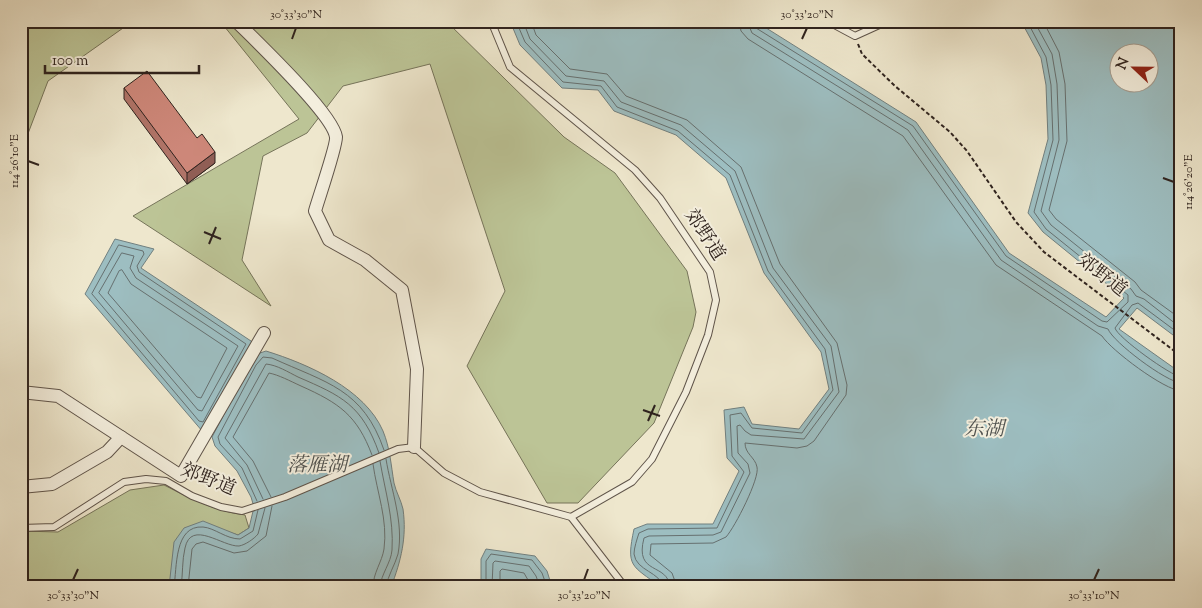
<svg xmlns="http://www.w3.org/2000/svg" width="1202" height="608" font-family="'Sorts Mill Goudy','Noto Serif SC',serif">
<rect width="100%" height="100%" fill="#eee7cd"/>
<filter id="stains"><feTurbulence type="fractalNoise" baseFrequency=".004" numOctaves="4"/><feColorMatrix values="0 0 0 0 .2 0 0 0 0 .09 0 0 0 0 .02 0 0 0 .5 -.17"/></filter>
<radialGradient id="worn" r=".72"><stop offset=".6" stop-color="#630" stop-opacity="0"/><stop offset="1" stop-color="#630" stop-opacity=".3"/></radialGradient>
<g fill="#bcc496" stroke="#76745a">
<polygon points="21,21 133,21 48,81 21,152"/>
<polygon points="220,21 446,21 564,137 615,173 687,271 696,312 693,327 654,423 578,503 547,503 467,366 505,291 430,64 343,86 307,133 263,156 242,260 271,306 133,216 299,119"/>
<path d="M 164,485 C 192,499 214,511 245,515 L 249,528 L 238,535 L 222,530 L 173,565 L 169,587 L 21,587 L 21,531 L 58,532 L 130,490 Z"/>
</g>
<g fill="#9dbec1" stroke="#718080" fill-rule="evenodd">
<path d="M 510,21 L 755,21 L 916,122 L 1009,253 L 1106,317 L 1124,298 L 1043,232 L 1028,213 L 1048,139 L 1046,85 L 1041,58 L 1021,21 L 1181,21 L 1181,341 L 1137,308 L 1119,329 L 1181,373 L 1181,587 L 661,587 C 631,565 626,567 634,529 L 647,524 L 713,524 L 739,471 L 727,458 L 724,410 L 744,407 L 752,424 L 799,429 L 829,389 L 821,352 L 764,273 L 726,178 L 676,135 L 614,111 L 598,90 L 562,88 L 520,45 ZM 1150,52 L 1150,82 L 1120,82 L 1120,52 Z"/>
<polygon points="115,239 154,249 141,268 254,343 203,432 85,294"/>
<path d="M 266,351 C 308,364 365,389 383,431 C 390,448 391,465 394,483 C 396,492 401,500 403,509 C 407,537 401,561 391,587 L 169,587 L 174,542 L 184,528 L 203,521 L 238,535 L 249,528 L 254,507 L 251,497 L 237,471 L 215,446 L 212,437 L 252,362 L 260,353 Z"/>
<polygon points="486,549 535,556 547,571 552,587 481,587 481,559"/>
</g>
<g fill="none" stroke-linecap="round" stroke-linejoin="round">
<g stroke="#667070" stroke-width="1">
<path d="M 516,21 L 525,42 L 563,82 L 601,86 L 617,107 L 678,131 L 730,175 L 768,271 L 825,349 L 833,390 L 802,433 L 752,428 L 741,413 L 730,415 L 732,456 L 744,472 L 717,528 L 648,529 L 639,533 C 637,539 634,548 634,554 C 636,571 661,572 663,587"/>
<path d="M 523,21 L 530,39 L 566,76 L 604,81 L 621,102 L 681,125 L 735,171 L 773,268 L 831,346 L 839,392 L 804,439 L 751,435 L 745,431 L 740,425 L 737,426 L 738,453 L 748,464 L 750,473 L 721,532 L 713,535 L 649,536 L 644,538 C 634,576 668,562 670,587"/>
<path d="M 531,21 L 536,35 L 570,69 L 607,74 L 626,96 L 687,120 L 741,167 L 780,264 L 837,343 L 847,385 L 846,395 L 814,441 L 807,446 L 797,448 L 745,443 C 745,454 755,457 757,467 C 760,478 735,527 726,537 L 713,543 L 651,544 L 650,555 L 672,573 L 677,587"/>
<path d="M 739,21 L 741,31 L 748,39 L 903,136 L 996,265 L 1102,336 C 1111,350 1164,390 1181,391"/>
<path d="M 747,21 L 752,33 L 908,130 L 1001,260 L 1098,326 L 1108,329 C 1113,342 1166,382 1181,383"/>
<polyline points="753,21 756,28 913,126 1006,256 1102,321 1107,322 1128,302 1128,295 1046,229 1034,212 1053,140 1051,85 1046,57 1027,21"/>
<polyline points="1034,21 1052,54 1057,84 1059,140 1041,211 1051,225 1131,289 1136,296 1144,299 1181,328"/>
<polyline points="1043,21 1059,52 1065,84 1067,141 1049,210 1056,219 1135,282 1141,290 1181,319"/>
<polygon points="119,245 143,251 144,254 137,266 139,272 246,344 203,422 199,421 92,294"/>
<polygon points="122,253 134,256 130,268 136,278 238,346 202,411 198,410 99,293"/>
<polygon points="122,270 131,284 227,348 201,398 197,397 108,293 119,271"/>
<path d="M 1181,335 L 1138,303 L 1132,305 L 1115,328 C 1117,337 1171,376 1181,377"/>
<path d="M 386,459 C 391,490 404,522 398,554 C 395,565 388,575 386,587"/>
<path d="M 271,497 L 253,461 L 233,437 L 269,373 C 279,375 290,381 301,386 C 339,403 357,415 372,455"/>
<path d="M 263,499 L 247,465 L 225,438 L 266,364 C 277,365 288,372 298,377 C 342,396 362,405 379,453"/>
<path d="M 257,501 L 242,468 L 220,444 L 218,437 L 256,365 L 263,357 L 272,358 C 327,383 363,389 384,450"/>
<path d="M 174,587 C 177,568 174,525 203,527 C 215,528 226,539 240,539 L 253,531 L 258,510"/>
<path d="M 181,587 C 183,574 182,560 185,548 C 191,519 223,547 239,546 C 245,545 254,539 258,534 L 265,508"/>
<polyline points="188,587 192,549 196,544 203,542 234,553 247,551 266,536 272,506"/>
<path d="M 373,587 C 373,573 382,562 384,549 C 388,520 377,493 373,464"/>
<path d="M 380,587 C 381,574 391,563 392,550 C 394,519 385,491 380,461"/>
<polyline points="486,587 486,561 491,554 532,560 542,573 547,587"/>
<polyline points="492,587 493,563 495,561 529,566 536,576 540,587"/>
<polyline points="500,587 500,571 502,569 524,573 532,587"/>
</g>
<g stroke="#5f544a" stroke-width="8">
<g id="lane">
<polyline points="491,21 510,67 635,170 660,198 710,272 716,300 708,335 686,392 652,459 632,482 571,517"/>
<polyline points="827,21 855,36 888,21"/>
<polyline points="21,528 54,527 124,482 146,479 166,481 192,496 221,507 242,511 285,497 398,449 414,447 444,473 480,492 571,517 625,587"/>
</g>
</g>
<g stroke="#5f544a" stroke-width="14">
<g id="street">
<path d="M 236,21 C 256,41 333,114 336,137 C 337,145 318,200 315,211 L 329,240 L 365,260 L 402,290 L 417,369 L 414,447"/>
<polyline points="21,392 58,396 181,476 264,333"/>
<polyline points="21,487 52,484 107,452 121,437"/>
</g>
</g>
<polyline stroke="#2f231e" stroke-width="2" stroke-dasharray="4 2.5" stroke-linecap="butt" points="858,44 862,54 895,86 950,132 967,151 1016,222 1044,252 1181,356"/>
<use href="#lane" stroke="#f4efde" stroke-width="6"/>
<use href="#street" stroke="#f4efde" stroke-width="12"/>
</g>
<polygon fill="#b07468" stroke="#2f231e" points="124,88 215,163 187,184 124,99"/>
<polygon fill="#905e55" stroke="#2f231e" points="215,152 215,163 187,184 187,173"/>
<polygon fill="#cd8779" stroke="#2f231e" points="147,71 197,138 202,134 215,152 187,173 124,88"/>
<path fill="none" stroke="#2f231e" stroke-width="2" d="M 292,39 L 296,28M 802,39 L 807,28M 28,161 L 39,165M 1163,178 L 1174,182M 204,232 L 221,239M 209,244 L 216,227M 643,410 L 660,416M 648,421 L 655,405M 73,580 L 78,569M 584,580 L 588,569M 1094,580 L 1099,569"/>
<g text-anchor="middle" stroke-width="4" stroke-linejoin="round" paint-order="stroke">
<g font-size="19" fill="#2f231e" stroke="#f4efde">
<text transform="translate(706 234) rotate(57)" y="7">郊野道</text>
<text transform="translate(1103 274) rotate(38)" y="7">郊野道</text>
<text transform="translate(209 478) rotate(22)" y="7">郊野道</text>
</g>
<g font-size="20" font-style="italic" fill="#50524f" stroke="#f4efde">
<text x="984" y="435">东湖</text>
<text x="317" y="471">落雁湖</text>
</g>
</g>
<rect width="1202" height="608" fill="none" stroke="#eee7cd" stroke-width="55"/>
<g transform="translate(1134 68) rotate(292)"><circle r="24" fill="#f4efde" stroke="#a59d91"/>
<path d="M0-4L9 19L0 12L-9 19Z" fill="#8f2418"/>
<text y="-8" font-size="14" font-weight="bold" text-anchor="middle" fill="#2f231e">N</text>
</g>
<path d="M45 65v8h154v-8" fill="none" stroke="#2f231e" stroke-width="2.5"/>
<text x="52" y="65" font-size="15" fill="#2f231e" stroke="#f4efde" stroke-width="4" paint-order="stroke">100 m</text>
<rect x="28" y="28" width="1146" height="552" fill="none" stroke="#2f231e" stroke-width="2"/>
<g font-size="12" text-anchor="middle" fill="#2f231e">
<text x="296" y="18">30°33'30"N</text>
<text x="807" y="18">30°33'20"N</text>
<text transform="translate(14 161) rotate(-90)" y="4">114°26'10"E</text>
<text transform="translate(1188 182) rotate(-90)" y="4">114°26'20"E</text>
<text x="73" y="599">30°33'30"N</text>
<text x="584" y="599">30°33'20"N</text>
<text x="1094" y="599">30°33'10"N</text>
</g>
<rect width="100%" height="100%" filter="url(#stains)"/>
<rect width="100%" height="100%" fill="url(#worn)"/>
</svg>
